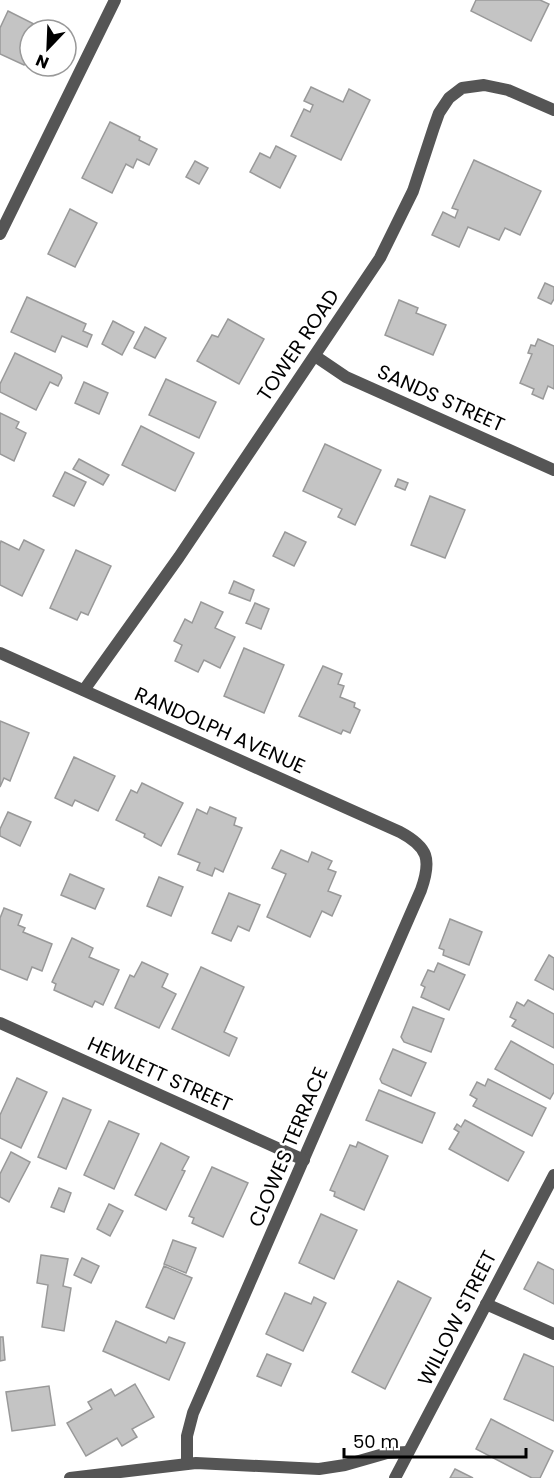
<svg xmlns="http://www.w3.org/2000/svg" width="554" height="1478" font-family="Poppins,sans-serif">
<rect width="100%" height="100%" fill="#fff"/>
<g fill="#c4c4c4" stroke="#999" stroke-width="1.5">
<polygon points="476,0 540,0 549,4 531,41 471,11"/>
<polygon points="8,11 42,28 41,30 30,30 30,53 24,65 0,54 0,28"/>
<polygon points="311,87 343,102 349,89 370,100 341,160 291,136 304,109 310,112 313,105 304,101"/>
<polygon points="110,122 140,137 139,140 157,149 149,165 137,159 133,168 126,164 112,193 82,178"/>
<polygon points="276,146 296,156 280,188 250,172 260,153 270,158"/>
<polygon points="474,160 541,191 520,235 505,228 499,240 468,227 459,247 432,235 443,212 455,218 458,210 452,208"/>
<polygon points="195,161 208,168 199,184 186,177"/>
<polygon points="70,209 97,223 75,267 48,254"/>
<polygon points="545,283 554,287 554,299 551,304 538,298"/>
<polygon points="27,297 86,324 83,331 92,335 87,347 62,336 55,352 11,332"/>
<polygon points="399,300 418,308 416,313 446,325 433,355 385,335"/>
<polygon points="228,319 264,339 239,384 197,361 212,335 218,337"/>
<polygon points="113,321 134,332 122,355 102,344"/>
<polygon points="145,327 166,338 155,358 134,348"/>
<polygon points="538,339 554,346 554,389 548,386 543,399 532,394 534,389 520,383 532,354 528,353 531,345 535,346"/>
<polygon points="15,353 61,375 62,378 58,386 50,382 36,410 0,392 0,384"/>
<polygon points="166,379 216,402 199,438 149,415"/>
<polygon points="84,382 108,393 99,414 75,403"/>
<polygon points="0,413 19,422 16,428 26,433 14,461 0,454"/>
<polygon points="141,426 194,453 175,491 122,465"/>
<polygon points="325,444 381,470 355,525 338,517 342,509 303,491"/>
<polygon points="79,459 109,475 103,485 73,469"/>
<polygon points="65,472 86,482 74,506 53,496"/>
<polygon points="398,479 408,483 405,490 395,486"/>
<polygon points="430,496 465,510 445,558 411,545"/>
<polygon points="285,532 306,542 294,566 273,556"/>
<polygon points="24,540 44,550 22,596 0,585 0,544 1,541 19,550"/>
<polygon points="76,550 111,566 88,615 81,612 77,620 50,608"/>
<polygon points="234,581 254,590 250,601 229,593"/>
<polygon points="201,602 223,612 215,628 235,637 220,668 204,660 198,672 175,661 182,645 174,641 185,619 192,623"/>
<polygon points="255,603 269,609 261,629 246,623"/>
<polygon points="244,648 284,665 264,713 224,696"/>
<polygon points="323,666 342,674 338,684 344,686 340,697 355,703 354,707 360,710 350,733 343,730 341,734 299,716"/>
<polygon points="0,721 29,733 10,781 4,778 0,787"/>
<polygon points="74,757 115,776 98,811 75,800 72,806 55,798"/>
<polygon points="142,783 183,803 161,846 144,837 145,834 116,820 131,790 137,793"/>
<polygon points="210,807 236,818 234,825 242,828 223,872 215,868 212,876 197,870 200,863 178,854 197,809 207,814"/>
<polygon points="8,812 31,822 20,846 0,836 0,829"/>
<polygon points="281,850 308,862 312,852 332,861 328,869 336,872 328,891 341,896 332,916 322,911 310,937 267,917 286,874 272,868"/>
<polygon points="70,874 104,889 95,909 61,895"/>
<polygon points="159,877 183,887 171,916 147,906"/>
<polygon points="229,893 260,905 249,931 238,926 231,941 212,933"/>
<polygon points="4,908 22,915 18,925 25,928 23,932 52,944 42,971 32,967 27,980 0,969 0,918"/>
<polygon points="450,919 482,932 469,965 443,955 444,950 439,948"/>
<polygon points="72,938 93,948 89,957 119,970 103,1005 95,1001 92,1007 54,990 56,984 52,982"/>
<polygon points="549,955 554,958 554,990 535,980"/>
<polygon points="142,962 168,974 162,987 176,994 159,1028 115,1008 130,975 134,977"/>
<polygon points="438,963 465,975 449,1010 421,997 425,987 421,985 428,970 434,972"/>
<polygon points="201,967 244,987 224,1032 237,1038 229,1056 172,1029"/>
<polygon points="528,1000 554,1014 554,1048 512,1026 516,1020 510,1017 517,1002 524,1006"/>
<polygon points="413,1007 444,1019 431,1052 404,1042 401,1037"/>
<polygon points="511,1041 554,1065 554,1092 550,1099 495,1069"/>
<polygon points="393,1049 426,1063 411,1096 382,1083 380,1079"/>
<polygon points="17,1078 47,1092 21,1148 0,1138 0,1115"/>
<polygon points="488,1079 546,1108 532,1136 473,1106 477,1099 470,1095 477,1082 485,1086"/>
<polygon points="379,1090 435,1113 422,1143 366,1120"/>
<polygon points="63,1098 91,1110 66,1169 38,1157"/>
<polygon points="465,1120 524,1152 508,1181 449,1149 459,1132 454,1129 457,1124 461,1127"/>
<polygon points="109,1121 139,1134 114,1189 84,1175"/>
<polygon points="358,1142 388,1156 364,1210 334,1196 335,1192 330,1190 350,1145 356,1147"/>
<polygon points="161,1143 189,1157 182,1170 185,1171 166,1210 135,1195"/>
<polygon points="11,1152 30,1162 9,1202 0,1197 0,1174"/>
<polygon points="212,1167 248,1183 223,1237 192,1223 194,1218 189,1216"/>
<polygon points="59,1188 71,1193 64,1212 51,1207"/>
<polygon points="109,1204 123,1211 110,1236 97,1229"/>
<polygon points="321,1214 357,1230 334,1279 299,1263"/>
<polygon points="173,1240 196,1248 186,1273 164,1264"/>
<polygon points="41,1255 68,1259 63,1286 71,1288 64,1331 42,1327 48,1285 37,1283"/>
<polygon points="82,1258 99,1266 91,1283 74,1275"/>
<polygon points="538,1262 554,1270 554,1304 524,1289"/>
<polygon points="164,1266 192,1278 174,1319 146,1307"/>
<polygon points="398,1281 431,1298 385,1389 352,1372"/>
<polygon points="285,1293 311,1304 314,1297 326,1303 303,1351 266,1334"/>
<polygon points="116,1321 166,1343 169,1337 185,1343 169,1380 103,1351"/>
<polygon points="0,1337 3,1337 5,1360 0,1361"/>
<polygon points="267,1354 291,1364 281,1386 257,1376"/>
<polygon points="524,1354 554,1367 554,1421 504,1399"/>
<polygon points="135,1384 154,1417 132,1429 137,1437 122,1446 117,1438 86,1456 67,1423 92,1409 88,1402 111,1389 115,1396"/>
<polygon points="49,1386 55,1425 12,1431 6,1392"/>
<polygon points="491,1419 553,1451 540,1478 532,1478 476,1449"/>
<polygon points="455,1469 473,1478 450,1478"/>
</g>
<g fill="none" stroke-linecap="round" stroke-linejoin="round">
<g stroke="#555" stroke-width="12">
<polyline points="0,234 115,0"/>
<polyline points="315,356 346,377 554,470"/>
<path d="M 0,653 L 400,832 C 428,847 432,859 421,890 L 193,1413 L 187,1436 L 187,1463"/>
<polyline points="84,690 179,557 380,258 413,191 434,127 439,113 449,98 462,88 484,85 508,90 554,110"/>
<polyline points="0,1023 304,1160"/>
<polyline points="486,1304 554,1334"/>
</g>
<g stroke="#555" stroke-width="12">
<polyline points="70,1478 196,1463 319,1469 345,1465 387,1453 408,1452"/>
<polyline points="395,1478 554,1175"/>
</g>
</g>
<g text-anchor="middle" stroke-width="5" stroke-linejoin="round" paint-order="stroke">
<g font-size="20" fill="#000" stroke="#fff">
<text transform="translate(298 345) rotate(-56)" y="7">TOWER ROAD</text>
<text transform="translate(441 398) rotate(24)" y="7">SANDS STREET</text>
<text transform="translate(220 730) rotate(24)" y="7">RANDOLPH AVENUE</text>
<text transform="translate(160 1074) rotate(24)" y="7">HEWLETT STREET</text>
<text transform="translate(288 1147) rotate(-67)" y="7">CLOWES TERRACE</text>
<text transform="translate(457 1318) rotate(-63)" y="7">WILLOW STREET</text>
</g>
</g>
<g transform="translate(48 48) rotate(203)"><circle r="28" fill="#ffffff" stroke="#999999" stroke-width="1.5"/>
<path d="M0-4.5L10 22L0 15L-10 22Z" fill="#000000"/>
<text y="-9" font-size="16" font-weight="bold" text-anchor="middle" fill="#000000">N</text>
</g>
<path d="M344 1448v9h182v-9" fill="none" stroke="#000000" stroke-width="3"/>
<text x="353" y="1448" font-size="18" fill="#000000" stroke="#ffffff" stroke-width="4.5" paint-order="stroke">50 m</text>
</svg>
